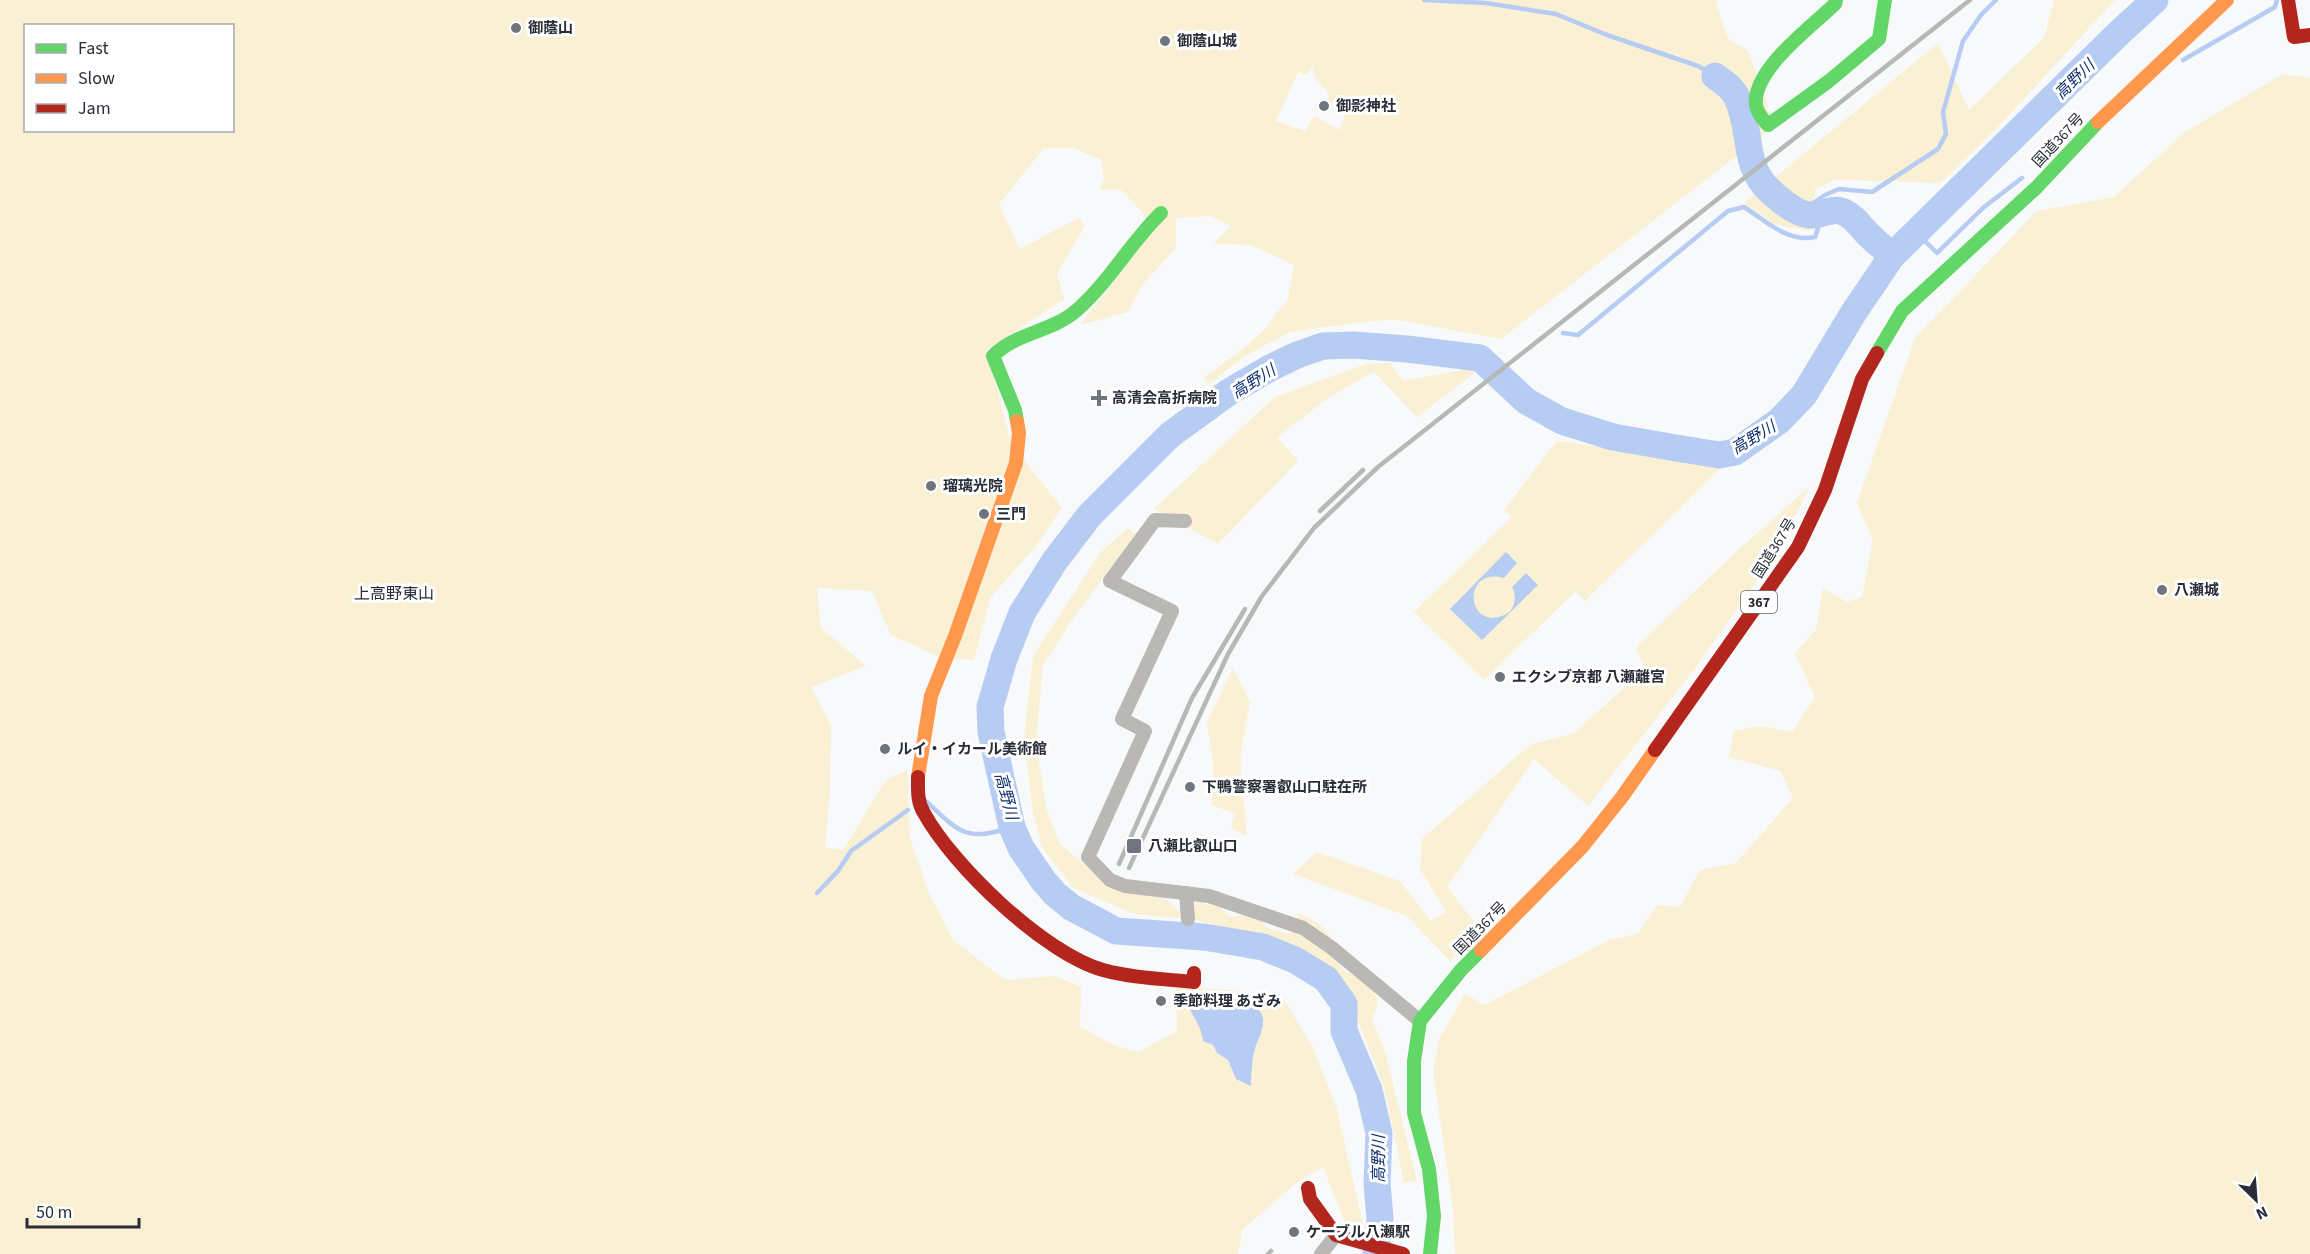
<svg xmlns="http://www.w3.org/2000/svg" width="2310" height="1254" font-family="'Source Sans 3','Noto Sans JP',sans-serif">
<rect width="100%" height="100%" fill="#f7f9fb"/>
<g fill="#faf0d4" fill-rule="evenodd">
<path d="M 0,0 L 1718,0 L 1716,4 L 1728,39 L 1748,51 L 1765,99 L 1772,128 L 1501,339 L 1393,319 L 1324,327 L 1288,333 L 1245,356 L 1209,384 L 1204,378 C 1223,363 1245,349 1263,331 C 1272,322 1276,311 1287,302 L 1294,265 L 1251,245 L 1213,244 L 1231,226 L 1210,216 L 1176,218 L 1176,248 L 1143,284 L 1128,312 L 1080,325 L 1131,259 L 1148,231 L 1144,214 L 1121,190 L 1100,189 L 1104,178 L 1101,160 L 1074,148 L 1044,148 L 999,204 L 1020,249 L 1078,218 L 1085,225 L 1057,274 L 1064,299 L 987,350 L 1011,444 L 1062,508 L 1035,547 L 990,598 L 974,660 L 942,658 L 891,635 L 872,591 L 817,588 L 821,628 L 866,666 L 811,687 L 831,725 L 830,792 L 825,847 L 843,850 L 886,780 L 907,770 L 910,838 L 928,891 L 953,940 L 1005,980 L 1055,976 L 1081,987 L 1080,1027 L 1116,1046 L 1139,1052 L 1177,1031 L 1176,987 L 1231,990 L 1285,1001 L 1313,1048 L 1337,1110 L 1365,1233 L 1347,1228 L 1323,1167 L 1295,1184 L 1242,1230 L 1238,1254 L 0,1254 ZM 26,26 L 232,26 L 232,130 L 26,130 ZM 1312,66 L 1315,78 L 1329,93 L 1328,103 L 1339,104 L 1349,101 L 1340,130 L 1314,116 L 1305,131 L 1276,121 L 1298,72 L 1307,75 ZM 1196,1016 L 1264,1022 L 1254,1052 L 1251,1081 L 1236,1079 L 1228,1060 L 1217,1053 L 1213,1045 L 1203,1041 L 1202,1030 Z"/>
<polygon points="2054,0 2115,0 1995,130 1940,183 1836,180 1815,189 1811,231 1776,225 1744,203 1938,43 1969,110 2044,38"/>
<polygon points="2283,74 2310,78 2310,1254 1455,1254 1453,1209 1433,1071 1439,1039 1465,994 1485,1005 1609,940 1638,934 1657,905 1680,907 1700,870 1736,863 1793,798 1781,771 1729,757 1734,731 1760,726 1792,732 1815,697 1795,653 1816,630 1823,588 1847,602 1862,597 1873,541 1857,503 1915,338 2037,211 2114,197 2185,132"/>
<polygon points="1390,363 1403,381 1474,368 1476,372 1417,417 1374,372 1331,396 1277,437 1298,461 1218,544 1154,509 1275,397 1366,364"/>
<polygon points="1557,441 1726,463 1585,601 1576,591 1484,680 1414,612 1512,517 1504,510"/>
<polygon points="1810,486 1775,555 1696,667 1588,806 1534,759 1447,887 1479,928 1450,961 1407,916 1293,874 1317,852 1400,881 1431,921 1446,912 1420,869 1422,839 1530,745 1574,733 1645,669 1636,647 1735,553"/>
<polygon points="1128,528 1136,534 1074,617 1043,665 1036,742 1047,812 1060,844 1113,888 1161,896 1183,914 1189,913 1196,902 1220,907 1230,917 1250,914 1262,918 1267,928 1291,934 1299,913 1318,923 1333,939 1326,951 1347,972 1372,984 1378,1003 1372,1019 1386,1054 1417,1181 1404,1183 1385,1090 1359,1023 1330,978 1288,946 1198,920 1135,914 1073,888 1042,847 1033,813 1024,737 1033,656 1100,553"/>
<polygon points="1233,668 1250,702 1240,758 1247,836 1231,828 1235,814 1212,805 1213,765 1207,722"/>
</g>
<g fill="#b6ccf3">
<path d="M 1506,552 L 1517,563 L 1504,578 C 1467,567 1464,618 1494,618 C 1500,617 1507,615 1511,610 C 1516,603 1516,594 1512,587 L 1526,573 L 1538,585 L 1482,640 L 1450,609 Z"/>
<path d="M 1192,995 C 1209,996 1265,995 1263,1022 C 1263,1031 1257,1041 1255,1049 C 1252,1060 1251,1075 1251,1086 L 1236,1079 L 1228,1060 L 1217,1053 L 1213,1045 L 1203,1041 C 1201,1022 1187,1012 1187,997 Z"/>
</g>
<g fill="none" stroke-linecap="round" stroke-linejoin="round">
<g stroke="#b6ccf3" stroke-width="4.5">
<polyline points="1424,0 1486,3 1556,14 1607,35 1698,66 1715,76"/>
<polyline points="2183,60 2275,7 2277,0"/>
<polyline points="1916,232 1937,253 1984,207 2022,178"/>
<path d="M 1563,333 L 1578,335 L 1728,211 L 1744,207 C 1766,221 1788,243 1815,237 L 1819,225 L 1813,203 L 1825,195 L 1839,189 L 1872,192 L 1938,149 L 1946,134 L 1943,112 L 1963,41 L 1981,15 L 1996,0"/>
<path d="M 927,802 C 960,833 966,842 1012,827"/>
<polyline points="817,893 838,871 851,851 908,810"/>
</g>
<g stroke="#b6ccf3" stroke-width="27">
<path d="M 1715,76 C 1723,82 1733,88 1737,98 C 1753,130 1741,164 1770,191 C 1780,200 1796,214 1809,215 C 1820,216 1830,208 1841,211 C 1852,215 1858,223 1865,231 C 1873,240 1884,248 1892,256"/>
<polyline points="1376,1254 1380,1218 1377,1184 1379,1133 1369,1090 1344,1031 1344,1004 1326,979 1295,960 1263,947 1204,937 1116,931 1071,907 1055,894 1043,880 1021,848 1012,827 996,755 991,732 990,707 1004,659 1022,613 1054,562 1089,516 1170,435 1229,392 1270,368 1297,355 1323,346 1353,345 1407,349 1480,358 1526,401 1562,421 1613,437 1676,448 1719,455 1735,452 1779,421 1804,395 1854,312 1892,256 2119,33 2155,0"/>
</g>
<g stroke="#b9b8b4" stroke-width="14">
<polyline points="1185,521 1155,520 1110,581 1172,611 1122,719 1145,731 1088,857 1110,880 1125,886 1209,896 1303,928 1332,948 1420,1021"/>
<polyline points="1186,893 1188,919"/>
<polyline points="1321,1254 1336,1235"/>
</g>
<g stroke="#63d668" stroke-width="14">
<path d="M 1836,0 L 1835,4 C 1812,26 1752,70 1756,105 C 1757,113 1763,119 1768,125 L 1829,81 L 1879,39 L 1885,0"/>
<polyline points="1877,353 1902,311 2037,187 2098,122"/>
<path d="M 1017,421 L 1015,410 L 993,356 C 1017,332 1052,332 1077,310 C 1109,282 1130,243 1161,213"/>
<polyline points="1430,1254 1434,1216 1429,1169 1414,1113 1414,1061 1420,1021 1461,970 1481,950"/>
</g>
<g stroke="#ff974d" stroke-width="14">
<polyline points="2098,122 2227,0"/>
<polyline points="918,777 931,696 955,636 1016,463 1019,433 1017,421"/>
<polyline points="1481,950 1583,846 1622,797 1655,750"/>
</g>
<g stroke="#b3261e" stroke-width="14">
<polyline points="2288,0 2294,37 2310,35"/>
<polyline points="1655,750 1798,547 1825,490 1862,379 1877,353"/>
<path d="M 918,777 C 918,790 917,802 924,813 C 953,866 1045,954 1103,970 C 1132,978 1164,979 1194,982 L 1194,973"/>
<polyline points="1308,1188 1310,1199 1336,1235 1403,1254"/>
</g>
<g stroke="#b6b8b7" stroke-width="4.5">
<polyline points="1320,511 1363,470"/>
<polyline points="1119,864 1192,698 1245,609"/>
<polyline points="1129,868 1228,654 1262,596 1314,528 1378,467 1970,0"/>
<polyline points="1268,1254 1271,1251"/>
</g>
</g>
<g fill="#70747c" stroke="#fff" stroke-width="2">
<circle cx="516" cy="28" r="6"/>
<circle cx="1165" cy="41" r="6"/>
<circle cx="1324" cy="106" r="6"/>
<path d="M1096 389h6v6h6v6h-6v6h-6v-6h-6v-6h6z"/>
<circle cx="931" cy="486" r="6"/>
<circle cx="984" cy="514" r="6"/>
<circle cx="2162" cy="590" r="6"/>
<circle cx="1500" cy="677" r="6"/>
<circle cx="885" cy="749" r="6"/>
<circle cx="1190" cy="787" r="6"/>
<rect x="1126" y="838" width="16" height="16" rx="3"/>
<circle cx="1161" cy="1001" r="6"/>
<circle cx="1294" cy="1232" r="6"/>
</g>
<g text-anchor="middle" stroke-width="6" stroke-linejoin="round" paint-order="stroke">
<rect fill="#fff" stroke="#686c73" stroke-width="1.5" x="1741" y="591" width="36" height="22" rx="4.5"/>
<g font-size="14" font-weight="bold" fill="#282d37">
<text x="1759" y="607">367</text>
</g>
<g font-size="15" font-weight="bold" fill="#282d37" stroke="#fff" text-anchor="start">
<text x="528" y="33">御蔭山</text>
<text x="1177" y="46">御蔭山城</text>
<text x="1336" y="111">御影神社</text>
<text x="1112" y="403">高清会高折病院</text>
<text x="943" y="491">瑠璃光院</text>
<text x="996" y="519">三門</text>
<text x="2174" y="595">八瀬城</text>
<text x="1512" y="682">エクシブ京都 八瀬離宮</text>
<text x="897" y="754">ルイ・イカール美術館</text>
<text x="1202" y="792">下鴨警察署叡山口駐在所</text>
<text x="1148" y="851">八瀬比叡山口</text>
<text x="1173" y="1006">季節料理 あざみ</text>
<text x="1306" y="1237">ケーブル八瀬駅</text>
</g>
<g font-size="15" fill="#282d37" stroke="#fff">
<text transform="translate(2058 140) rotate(-47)" y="5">国道367号</text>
<text transform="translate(1774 548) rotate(-58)" y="5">国道367号</text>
<text transform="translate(1480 928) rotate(-45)" y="5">国道367号</text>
</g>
<g font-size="16" font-style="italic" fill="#102f6e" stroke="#fff">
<text transform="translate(2074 79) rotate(-44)" y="6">高野川</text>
<text transform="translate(1253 381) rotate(-32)" y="6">高野川</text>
<text transform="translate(1753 437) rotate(-31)" y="6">高野川</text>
<text transform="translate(1007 796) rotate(75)" y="6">高野川</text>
<text transform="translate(1378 1159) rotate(-90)" y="6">高野川</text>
</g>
<g font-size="16" fill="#282d37" stroke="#fff">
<text x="394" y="599">上高野東山</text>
</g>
</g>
<rect x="24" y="24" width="210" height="108" fill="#ffffff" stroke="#a9abaf" stroke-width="1.5"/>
<rect x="36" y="44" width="30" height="9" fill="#63d668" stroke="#a9abaf" stroke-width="1.5"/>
<text x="78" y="54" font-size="18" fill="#282d37">Fast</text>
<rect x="36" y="74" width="30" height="9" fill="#ff974d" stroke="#a9abaf" stroke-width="1.5"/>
<text x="78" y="84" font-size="18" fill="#282d37">Slow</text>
<rect x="36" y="104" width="30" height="9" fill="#b3261e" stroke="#a9abaf" stroke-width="1.5"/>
<text x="78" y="114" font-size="18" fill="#282d37">Jam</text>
<g transform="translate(2256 1200) rotate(155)" stroke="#ffffff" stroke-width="4.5" paint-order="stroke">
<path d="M0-4.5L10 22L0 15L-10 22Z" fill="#282d37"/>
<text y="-9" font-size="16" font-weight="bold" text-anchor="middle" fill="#282d37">N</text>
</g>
<path d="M27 1218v9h112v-9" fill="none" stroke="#282d37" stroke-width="3"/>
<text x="36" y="1218" font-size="18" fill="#282d37" stroke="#ffffff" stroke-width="4.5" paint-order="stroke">50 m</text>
</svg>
